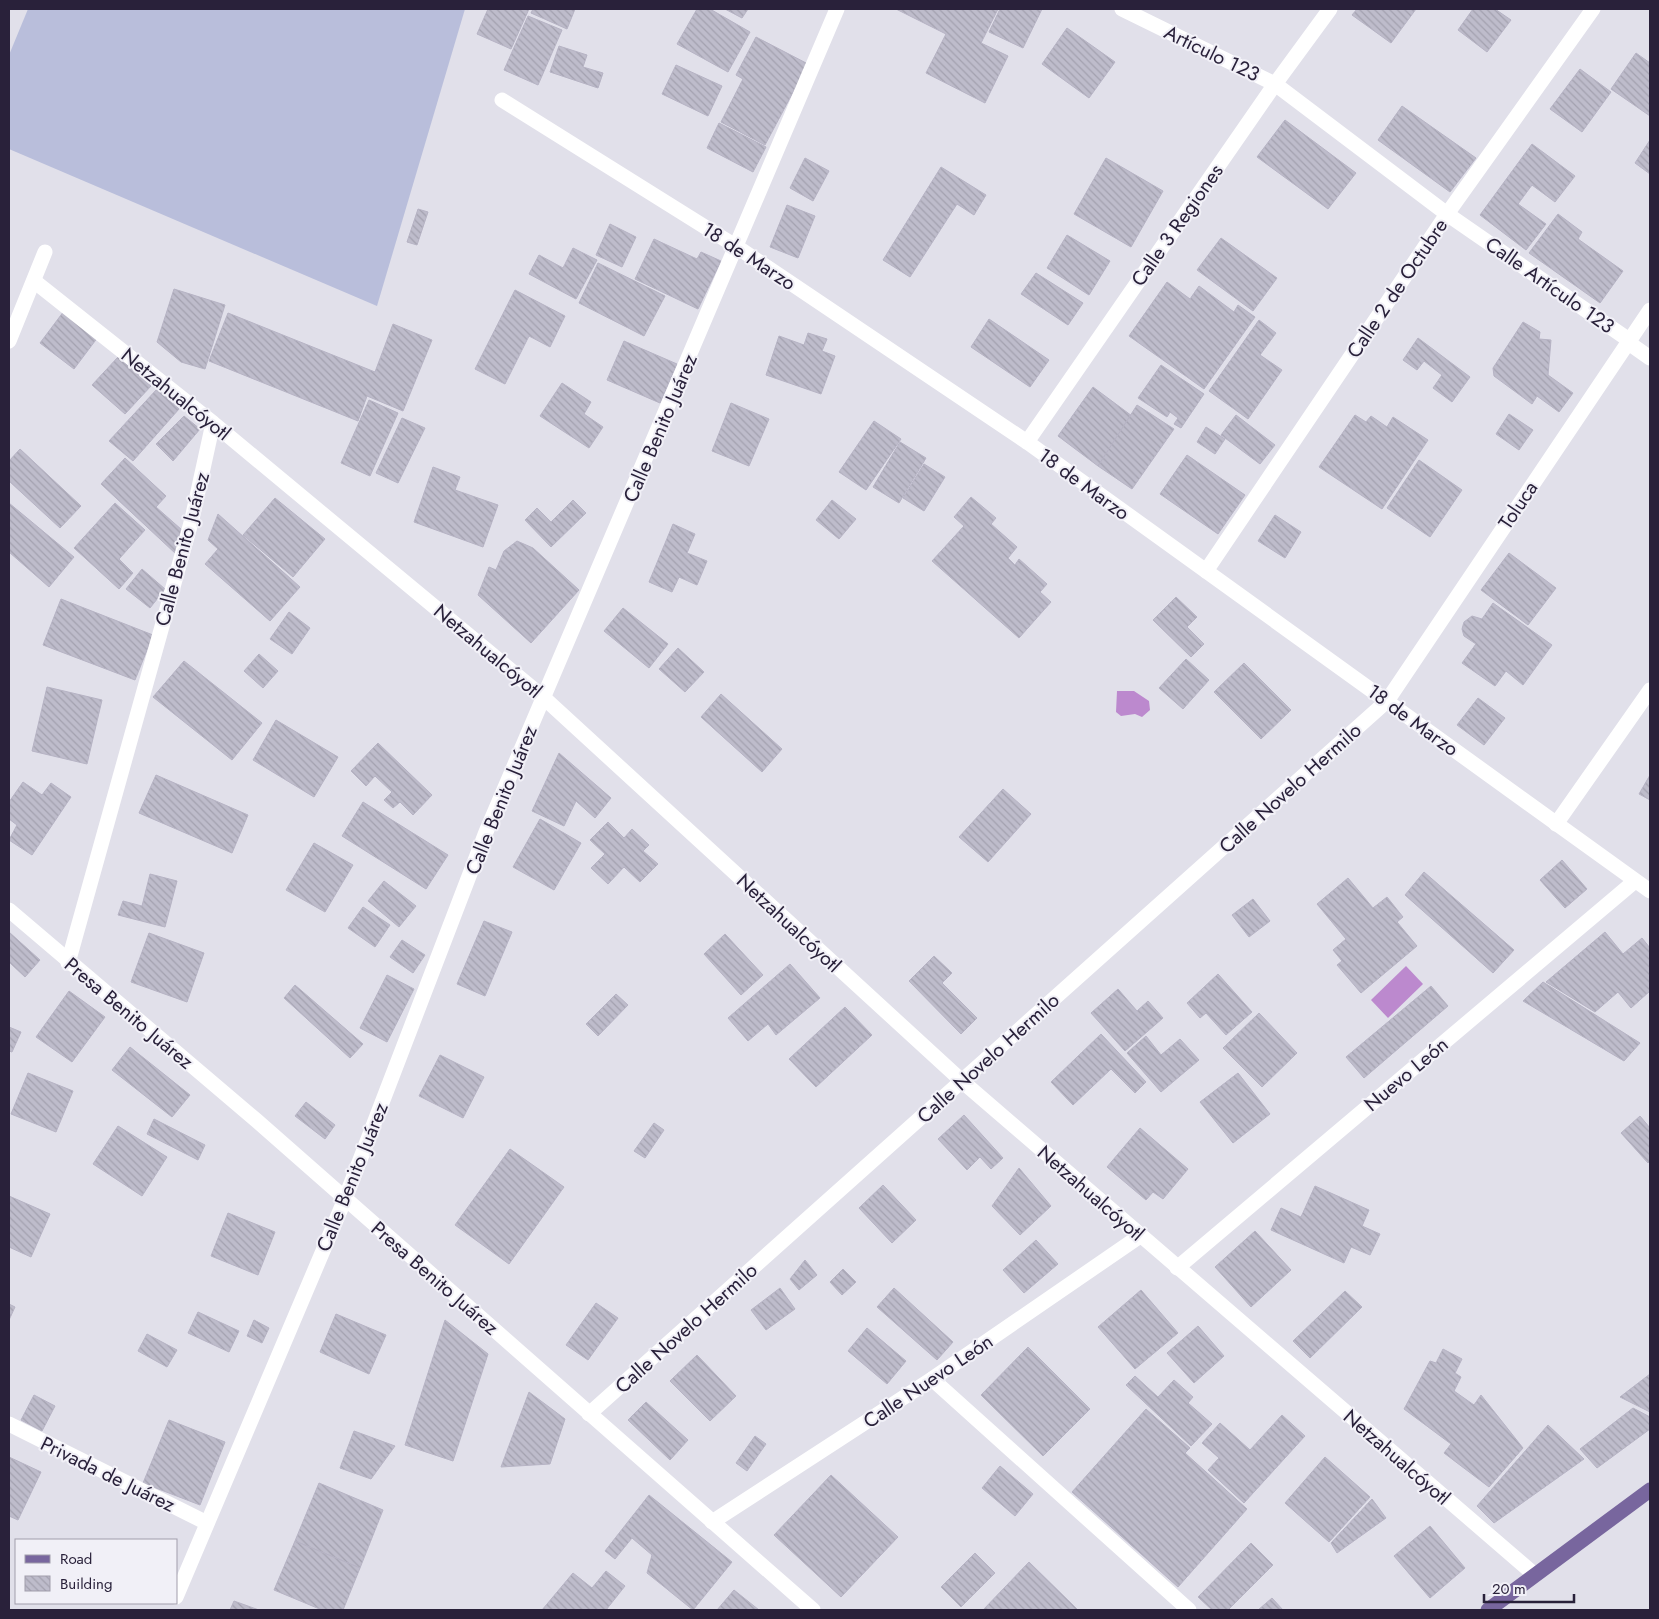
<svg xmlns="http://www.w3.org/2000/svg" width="1659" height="1619" font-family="Jost,sans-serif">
<defs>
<pattern id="building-back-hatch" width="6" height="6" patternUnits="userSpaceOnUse" patternTransform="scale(1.25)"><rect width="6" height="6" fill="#bebccb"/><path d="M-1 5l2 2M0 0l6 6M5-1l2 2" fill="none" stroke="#a3a1af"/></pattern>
</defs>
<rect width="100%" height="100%" fill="#e1e0ea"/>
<polygon fill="#b9bedb" points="28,9 465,9 377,306 9,149 9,55"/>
<g fill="#bc89ce">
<polygon points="1117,691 1134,691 1149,701 1150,710 1142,717 1135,714 1121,716 1116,712"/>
<polygon points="1406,966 1423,984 1388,1018 1371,1000"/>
</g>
<g fill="url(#building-back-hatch)" stroke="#b6b3c4">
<polygon points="488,9 529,9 511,49 477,34"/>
<polygon points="533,9 575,9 567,29 531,13"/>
<polygon points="697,9 710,9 750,32 728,72 677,44"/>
<polygon points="725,9 748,9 742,18"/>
<polygon points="896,9 998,9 981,43 1008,56 985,103 926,73 946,34"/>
<polygon points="1000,9 1042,9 1023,48 989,32"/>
<polygon points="1357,9 1416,9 1391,43 1352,15"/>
<polygon points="1473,9 1495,9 1511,20 1487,52 1458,30"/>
<polygon points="528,16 562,30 538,85 504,70"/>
<polygon points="1067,28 1115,62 1089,98 1042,64"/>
<polygon points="756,37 808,64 765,145 721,122 743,79 736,75"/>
<polygon points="559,46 587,55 583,67 603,73 598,88 550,72"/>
<polygon points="1636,53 1650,63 1650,116 1611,89"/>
<polygon points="676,65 722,86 708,116 662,94"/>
<polygon points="1580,69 1611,92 1582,132 1550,109"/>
<polygon points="1402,106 1476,158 1450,192 1378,140"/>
<polygon points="1285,120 1356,173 1328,209 1257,157"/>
<polygon points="719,123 766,147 753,172 707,148"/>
<polygon points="1650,140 1650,174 1635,163"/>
<polygon points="1532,144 1575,176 1555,202 1532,185 1518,204 1546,224 1526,250 1480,215"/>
<polygon points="805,158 829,171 813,201 790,188"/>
<polygon points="1106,158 1163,191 1131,247 1074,214"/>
<polygon points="941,167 986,195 974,215 957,204 910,277 883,260"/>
<polygon points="787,205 815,216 798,258 770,247"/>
<polygon points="418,209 428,212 417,245 407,242"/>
<polygon points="1558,214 1582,232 1578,239 1623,271 1600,303 1529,253"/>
<polygon points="610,224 636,237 622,267 596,255"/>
<polygon points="1067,235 1110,261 1089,295 1047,268"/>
<polygon points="1221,238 1277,278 1253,311 1197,270"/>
<polygon points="654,239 697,259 701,252 721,261 698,309 635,279"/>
<polygon points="573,248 597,260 576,299 529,274 539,255 563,268"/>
<polygon points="598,263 665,296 644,336 579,303"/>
<polygon points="1036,273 1083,303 1068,325 1021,294"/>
<polygon points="1167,282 1190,299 1199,286 1234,312 1238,305 1255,317 1204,389 1129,336"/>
<polygon points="174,289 225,305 205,369 181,362 157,342"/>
<polygon points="515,290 565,316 550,347 529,336 505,384 475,369"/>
<polygon points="64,311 98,337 74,369 40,343"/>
<polygon points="228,313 375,372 393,324 432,340 403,411 367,396 358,421 209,361"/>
<polygon points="989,319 1049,360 1030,387 971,347"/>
<polygon points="1259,320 1276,333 1260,355 1282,370 1248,419 1209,391"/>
<polygon points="1523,322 1540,332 1539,339 1551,340 1548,375 1573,393 1559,412 1537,396 1532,404 1494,376 1493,368"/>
<polygon points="808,333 827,339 822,351 835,356 821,394 766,375 779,336 804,345"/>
<polygon points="1418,338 1470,377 1452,402 1433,388 1442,375 1424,361 1417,370 1403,360"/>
<polygon points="624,341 677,364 660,403 607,380"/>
<polygon points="118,357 151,386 125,414 92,385"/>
<polygon points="1161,365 1204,394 1181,428 1174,424 1178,418 1170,412 1167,417 1138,398"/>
<polygon points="562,383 591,402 584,414 603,427 589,448 540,416"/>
<polygon points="1093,387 1132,416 1098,466 1058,436"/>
<polygon points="157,389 179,409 133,461 109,441"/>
<polygon points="369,400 398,413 370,476 341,463"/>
<polygon points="731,403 769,419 749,466 712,451"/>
<polygon points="1137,405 1174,429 1132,489 1098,466"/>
<polygon points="1509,414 1533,430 1519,450 1496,434"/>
<polygon points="1236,415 1275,445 1260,464 1221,435"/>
<polygon points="1355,415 1366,422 1371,416 1387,427 1393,417 1428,440 1382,509 1319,467"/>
<polygon points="184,416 200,429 173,461 156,444"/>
<polygon points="402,418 425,428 398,483 376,473"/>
<polygon points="874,421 901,439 866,490 839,472"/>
<polygon points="1206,427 1225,439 1215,454 1197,442"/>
<polygon points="900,442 926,458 899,503 873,487"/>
<polygon points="20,449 81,506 60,528 9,481 9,461"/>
<polygon points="1187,455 1245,495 1218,534 1160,494"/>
<polygon points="125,458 166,496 156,507 182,530 176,554 101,484"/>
<polygon points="1419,460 1462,490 1430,537 1387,508"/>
<polygon points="924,464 945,477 924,511 903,498"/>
<polygon points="433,467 460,477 455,490 498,505 483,547 414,522"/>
<polygon points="971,497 996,518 991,524 1017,547 1008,558 1015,565 1019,559 1047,584 1040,592 1051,602 1019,638 932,561 964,526 954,517"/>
<polygon points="275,498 325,539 293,577 243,535"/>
<polygon points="573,500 586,513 551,547 525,520 537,508 551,522"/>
<polygon points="832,500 856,519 839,539 816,520"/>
<polygon points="9,503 74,557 49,587 9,552"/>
<polygon points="115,503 145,530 119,559 133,573 119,589 74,548"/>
<polygon points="218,514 300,587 270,621 205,564 218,549 208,540"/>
<polygon points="1275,515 1301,532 1285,558 1258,541"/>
<polygon points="673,524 695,534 687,553 707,561 697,585 679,577 672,592 649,582"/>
<polygon points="517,541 533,548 579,590 531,643 478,595 489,567 496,570 504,551"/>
<polygon points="1509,553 1556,588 1528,625 1481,590"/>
<polygon points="142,569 165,589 150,608 126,589"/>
<polygon points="1176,597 1197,617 1187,627 1204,644 1191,657 1153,620"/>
<polygon points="61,599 153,635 135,680 43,645"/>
<polygon points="1493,603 1552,645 1523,685 1506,671 1495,686 1462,663 1476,644 1464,636 1462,629 1464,622 1472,616 1482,619"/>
<polygon points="623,608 668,644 649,668 604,631"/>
<polygon points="289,612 310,628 292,654 270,639"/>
<polygon points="678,648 704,672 685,692 659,669"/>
<polygon points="259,654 278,671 263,688 244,671"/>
<polygon points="1186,659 1209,680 1183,709 1159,688"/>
<polygon points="184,661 262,723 232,760 153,697"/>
<polygon points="1244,663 1291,710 1261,739 1214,692"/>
<polygon points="47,687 102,700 87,764 32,751"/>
<polygon points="721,694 782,749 762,772 701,717"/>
<polygon points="1478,698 1505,718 1484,745 1457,725"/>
<polygon points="276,720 338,757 314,797 253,760"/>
<polygon points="378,743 432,795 413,815 400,802 393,808 384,800 392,792 375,776 366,786 351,771"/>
<polygon points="559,753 611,798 595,818 576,801 564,826 532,811"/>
<polygon points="156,775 248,815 232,853 139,813"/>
<polygon points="1650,775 1650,800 1639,794"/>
<polygon points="23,782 42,795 51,783 71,797 32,855 9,840 17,825 9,819 9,802"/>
<polygon points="1003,789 1031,814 988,862 959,837"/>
<polygon points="363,802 448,855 426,889 342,836"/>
<polygon points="540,819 581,843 554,890 513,867"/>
<polygon points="608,822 624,838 632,829 649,845 643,851 658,864 640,882 624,867 608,884 591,868 605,854 590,840"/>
<polygon points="314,843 353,865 325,912 286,890"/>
<polygon points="1562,860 1587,889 1565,908 1540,880"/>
<polygon points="1424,872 1514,950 1493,973 1405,895"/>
<polygon points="150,874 177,881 165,927 118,915 123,901 142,906"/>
<polygon points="1348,878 1373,908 1387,897 1403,917 1397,922 1417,946 1361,993 1337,965 1342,961 1333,950 1346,939 1317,904"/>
<polygon points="384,881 416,906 399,927 368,901"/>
<polygon points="1253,899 1270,921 1249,937 1232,915"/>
<polygon points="363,907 390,925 375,947 348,928"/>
<polygon points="484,921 512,932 485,996 457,984"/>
<polygon points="9,932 40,960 25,977 9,962"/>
<polygon points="1605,932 1623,954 1642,938 1650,948 1650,991 1631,1008 1618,992 1595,1012 1546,982"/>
<polygon points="149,933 204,953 187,1002 131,982"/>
<polygon points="725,934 763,975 741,995 704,954"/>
<polygon points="402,940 425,955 413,973 390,957"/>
<polygon points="934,956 952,973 942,983 977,1018 961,1034 909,981"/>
<polygon points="790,964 820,998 776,1035 768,1024 748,1041 728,1018"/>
<polygon points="1218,974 1252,1012 1226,1035 1206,1013 1200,1018 1187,1003"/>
<polygon points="387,975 414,989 387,1042 360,1028"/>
<polygon points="1543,982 1640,1043 1624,1061 1523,1001"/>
<polygon points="295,985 363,1044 350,1058 284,998"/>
<polygon points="1431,986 1448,1006 1364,1078 1346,1057"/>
<polygon points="1118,989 1137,1011 1148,1001 1163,1018 1125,1051 1091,1013"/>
<polygon points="69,991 105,1017 72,1062 36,1037"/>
<polygon points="616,994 628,1005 598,1036 586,1024"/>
<polygon points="845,1007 872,1035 816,1087 789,1059"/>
<polygon points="1259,1013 1297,1053 1262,1087 1223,1048"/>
<polygon points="9,1027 21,1032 12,1052 9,1051"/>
<polygon points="1101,1034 1146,1082 1135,1093 1111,1069 1073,1105 1051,1082"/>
<polygon points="1146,1036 1161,1055 1180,1039 1199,1060 1161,1092 1127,1053"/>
<polygon points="130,1047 190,1095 172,1117 112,1070"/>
<polygon points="440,1055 484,1077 463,1118 419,1096"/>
<polygon points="28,1073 73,1091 56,1132 11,1114"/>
<polygon points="1238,1073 1270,1114 1233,1143 1200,1102"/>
<polygon points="306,1102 335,1125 325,1139 295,1116"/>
<polygon points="964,1115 1003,1158 991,1169 980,1157 967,1170 938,1139"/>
<polygon points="1640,1116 1650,1128 1650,1161 1648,1163 1621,1133"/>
<polygon points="154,1119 205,1145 198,1160 147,1134"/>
<polygon points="654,1123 664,1130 645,1158 634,1151"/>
<polygon points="118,1126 167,1157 142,1196 93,1164"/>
<polygon points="1140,1128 1188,1169 1163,1199 1153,1192 1146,1200 1107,1167"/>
<polygon points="510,1149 564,1187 509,1264 455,1225"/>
<polygon points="1019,1168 1051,1206 1020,1235 992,1206"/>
<polygon points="883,1185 916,1220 892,1243 859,1208"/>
<polygon points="1315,1186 1369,1210 1362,1226 1380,1234 1370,1255 1351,1247 1344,1263 1271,1230 1281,1208 1301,1217"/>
<polygon points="9,1196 50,1214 31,1257 9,1247"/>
<polygon points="228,1213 275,1232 258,1275 211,1256"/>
<polygon points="1255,1231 1291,1270 1251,1307 1215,1267"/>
<polygon points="1036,1240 1058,1264 1024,1293 1003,1270"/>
<polygon points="805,1260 817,1275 799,1290 790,1279"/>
<polygon points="843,1269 856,1282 842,1295 830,1282"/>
<polygon points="780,1288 795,1309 766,1330 751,1310"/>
<polygon points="894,1288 953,1342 937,1360 877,1307"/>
<polygon points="1141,1290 1178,1333 1135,1369 1098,1327"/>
<polygon points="1345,1291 1362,1307 1310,1358 1293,1341"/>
<polygon points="596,1303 618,1318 588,1360 566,1345"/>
<polygon points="9,1304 15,1307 9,1320"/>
<polygon points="198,1312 239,1331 229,1352 188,1333"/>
<polygon points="336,1314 386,1335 369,1374 320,1352"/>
<polygon points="254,1320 269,1328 262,1343 247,1336"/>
<polygon points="445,1320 488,1354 453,1461 405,1445"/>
<polygon points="1198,1326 1224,1356 1194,1383 1167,1353"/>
<polygon points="867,1328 906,1361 887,1384 848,1351"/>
<polygon points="147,1334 177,1350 167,1367 138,1351"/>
<polygon points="1028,1347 1090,1409 1043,1456 981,1395"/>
<polygon points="1443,1349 1462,1359 1455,1373 1461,1377 1454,1391 1474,1405 1481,1395 1523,1448 1489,1487 1444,1453 1451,1444 1404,1409 1430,1361 1436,1363"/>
<polygon points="697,1355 736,1396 710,1421 670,1381"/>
<polygon points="1650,1374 1650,1412 1620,1397"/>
<polygon points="1135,1376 1158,1397 1174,1380 1193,1397 1188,1403 1212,1424 1191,1446 1126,1385"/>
<polygon points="529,1392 565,1419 550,1464 501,1467"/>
<polygon points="34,1395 55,1406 42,1431 21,1420"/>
<polygon points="646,1402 688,1440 670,1460 628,1420"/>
<polygon points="1633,1408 1650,1417 1650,1429 1597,1468 1580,1449"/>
<polygon points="1146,1409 1190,1448 1185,1453 1247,1509 1178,1587 1072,1492"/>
<polygon points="1282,1415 1305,1436 1244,1503 1208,1470 1219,1458 1202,1443 1220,1423 1250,1450"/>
<polygon points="169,1420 225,1442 200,1505 143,1483"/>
<polygon points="1548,1425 1584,1459 1494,1523 1477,1506"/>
<polygon points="354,1431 395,1446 371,1479 340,1468"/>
<polygon points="755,1436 766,1444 747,1471 736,1463"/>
<polygon points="9,1457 41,1472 18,1520 9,1516"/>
<polygon points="1325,1457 1370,1497 1329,1542 1285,1503"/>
<polygon points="1000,1466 1033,1494 1015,1516 982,1488"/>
<polygon points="831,1475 898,1537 841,1597 774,1535"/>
<polygon points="319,1483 383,1510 360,1568 295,1541"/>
<polygon points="649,1495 732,1562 693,1610 647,1573 652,1555 632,1538 615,1559 605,1551"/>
<polygon points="1372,1499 1386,1518 1337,1553 1331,1543"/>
<polygon points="1430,1526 1465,1568 1430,1598 1394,1556"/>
<polygon points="295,1541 360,1568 343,1610 322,1610 274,1590"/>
<polygon points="1251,1543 1273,1565 1228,1610 1212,1610 1198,1597"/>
<polygon points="975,1553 995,1573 961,1607 941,1587"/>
<polygon points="1029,1562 1077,1609 1076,1610 983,1610"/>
<polygon points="606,1571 625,1586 606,1610 542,1610 573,1573 592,1588"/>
<polygon points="734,1590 759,1610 717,1610"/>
<polygon points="1272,1598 1283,1610 1258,1610"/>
<polygon points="234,1601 259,1610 230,1610"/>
</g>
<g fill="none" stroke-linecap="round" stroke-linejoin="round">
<g stroke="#fff" stroke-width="15">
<polyline points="1122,9 1275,84 1447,214 1629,340 1633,346 1650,358"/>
<polyline points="502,100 737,247 1027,442 1650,891"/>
<polyline points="34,281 213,423 543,697 963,1082 1535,1575"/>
<polyline points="9,341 45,252"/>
<polyline points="1027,442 1275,84 1330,9"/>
<polyline points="1206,571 1447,214 1593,9"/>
<polyline points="1556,824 1650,690"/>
<polyline points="9,910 256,1120 813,1610"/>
<polyline points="68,963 192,519 213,423"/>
<polyline points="1177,1268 1635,881"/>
<polyline points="932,1379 1189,1610"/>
<polyline points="589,1414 1387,701 1650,310"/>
<polyline points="9,1424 207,1523"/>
<polyline points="712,1522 932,1379 1140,1236"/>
<polyline points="176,1597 345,1199 486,832 837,9"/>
</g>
<polyline stroke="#78669e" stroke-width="15" points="1488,1610 1650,1490"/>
</g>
<g text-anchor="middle" stroke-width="4" stroke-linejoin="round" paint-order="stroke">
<g font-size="20" fill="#29213a" stroke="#f1f0f7">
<text transform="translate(1212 53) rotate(26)" y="7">Artículo 123</text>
<text transform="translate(1177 225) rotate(-55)" y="7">Calle 3 Regiones</text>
<text transform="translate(749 256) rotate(33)" y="7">18 de Marzo</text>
<text transform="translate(1550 285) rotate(35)" y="7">Calle Artículo 123</text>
<text transform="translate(1397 288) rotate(-56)" y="7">Calle 2 de Octubre</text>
<text transform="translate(176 394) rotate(39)" y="7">Netzahualcóyotl</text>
<text transform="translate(660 428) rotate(-67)" y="7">Calle Benito Juárez</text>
<text transform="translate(1084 484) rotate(36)" y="7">18 de Marzo</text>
<text transform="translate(1518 505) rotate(-56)" y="7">Toluca</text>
<text transform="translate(182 549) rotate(-75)" y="7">Calle Benito Juárez</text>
<text transform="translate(488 651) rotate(40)" y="7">Netzahualcóyotl</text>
<text transform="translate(1413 720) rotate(36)" y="7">18 de Marzo</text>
<text transform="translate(1290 788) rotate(-42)" y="7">Calle Novelo Hermilo</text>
<text transform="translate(501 800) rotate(-68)" y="7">Calle Benito Juárez</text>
<text transform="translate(789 923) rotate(43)" y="7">Netzahualcóyotl</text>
<text transform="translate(129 1013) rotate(40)" y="7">Presa Benito Juárez</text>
<text transform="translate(988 1058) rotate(-42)" y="7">Calle Novelo Hermilo</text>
<text transform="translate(1406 1074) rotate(-40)" y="7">Nuevo León</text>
<text transform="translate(352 1177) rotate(-68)" y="7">Calle Benito Juárez</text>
<text transform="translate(1091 1193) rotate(41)" y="7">Netzahualcóyotl</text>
<text transform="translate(435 1278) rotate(41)" y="7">Presa Benito Juárez</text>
<text transform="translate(686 1328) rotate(-42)" y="7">Calle Novelo Hermilo</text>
<text transform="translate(928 1381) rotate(-34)" y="7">Calle Nuevo León</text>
<text transform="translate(1397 1457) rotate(41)" y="7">Netzahualcóyotl</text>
<text transform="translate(108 1474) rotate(26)" y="7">Privada de Juárez</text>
</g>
</g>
<rect width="1659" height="1619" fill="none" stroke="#29213a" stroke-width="20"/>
<rect x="15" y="1539" width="162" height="65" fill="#f1f0f7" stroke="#a19dab"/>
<rect x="25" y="1555" width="25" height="8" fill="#78669e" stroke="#a19dab"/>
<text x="60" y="1564" font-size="15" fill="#29213a">Road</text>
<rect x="25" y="1576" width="25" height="15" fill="url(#building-back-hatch)" stroke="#a19dab"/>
<text x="60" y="1589" font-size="15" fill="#29213a">Building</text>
<path d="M1484 1594v8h90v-8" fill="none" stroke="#29213a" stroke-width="2.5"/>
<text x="1492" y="1594" font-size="15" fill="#29213a" stroke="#f1f0f7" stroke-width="4" paint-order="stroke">20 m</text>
</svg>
